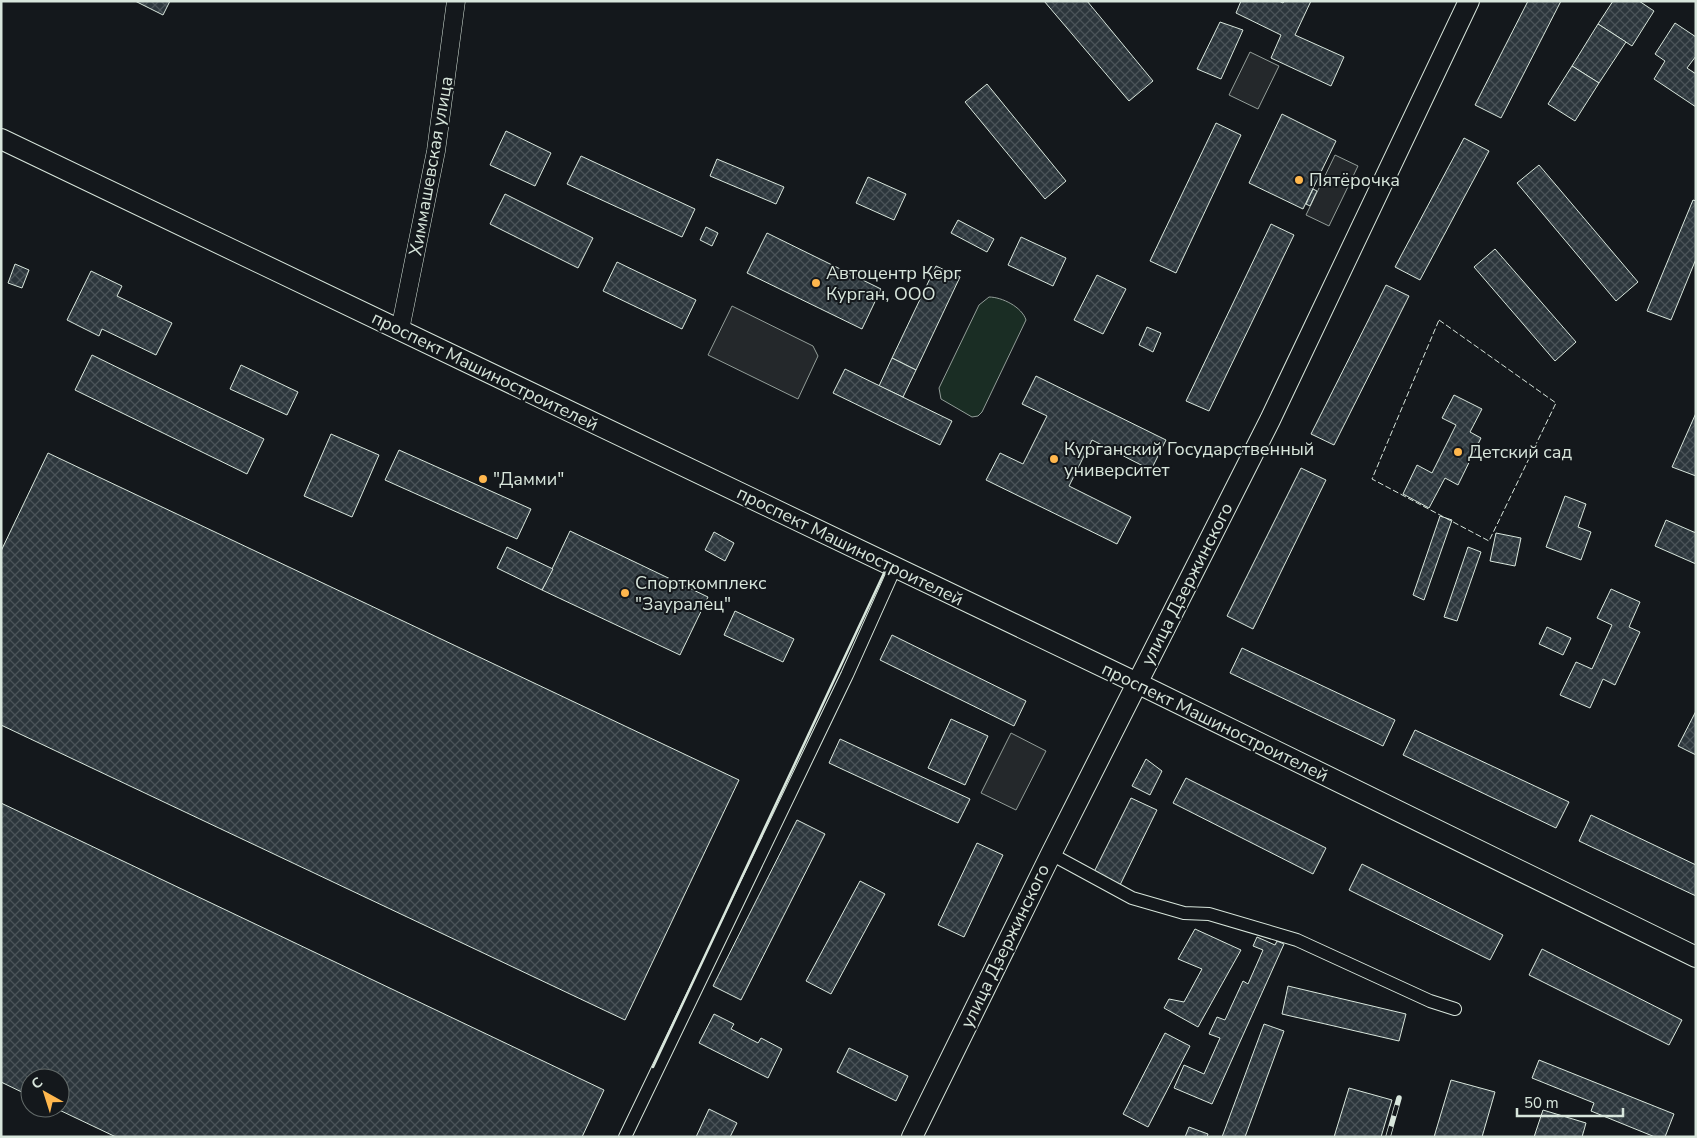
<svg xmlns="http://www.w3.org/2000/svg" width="1697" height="1138" font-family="'Nunito Sans',sans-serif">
<defs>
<pattern id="building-cross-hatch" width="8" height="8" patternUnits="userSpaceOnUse" patternTransform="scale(1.25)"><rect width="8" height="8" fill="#2c363c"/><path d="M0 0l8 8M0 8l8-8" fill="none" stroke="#4a5358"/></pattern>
</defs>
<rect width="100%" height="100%" fill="#14181c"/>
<path fill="#1a2d24" stroke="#939e99" d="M 989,297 C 1002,297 1022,307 1026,320 L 982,412 L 978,416 L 972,417 L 941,399 L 939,388 L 979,305 Z"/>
<g fill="#24282b" stroke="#939e99">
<polygon points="1250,52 1279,66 1258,109 1229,95"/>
<polygon points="1335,155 1358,166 1329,226 1306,215"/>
<polygon points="732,306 813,346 818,356 798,399 708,355"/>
<polygon points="1011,733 1046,751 1016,810 981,793"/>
</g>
<g fill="url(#building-cross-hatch)" stroke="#d8e6dc">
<polygon points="135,1 170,1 163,15"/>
<polygon points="1044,1 1087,1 1153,81 1129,101"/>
<polygon points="1241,1 1279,1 1283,3 1284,1 1311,1 1295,35 1344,57 1331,86 1271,58 1281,35 1236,13"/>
<polygon points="1528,1 1561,1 1501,118 1475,105"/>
<polygon points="1613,1 1639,1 1654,11 1632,46 1598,24"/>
<polygon points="1220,22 1243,30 1221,79 1197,69"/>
<polygon points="1675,23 1696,37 1696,56 1687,68 1696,74 1696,107 1654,79 1665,61 1655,54"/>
<polygon points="1598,24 1626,42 1599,83 1572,66"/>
<polygon points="1572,66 1599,83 1575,121 1548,104"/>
<polygon points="987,84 1066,181 1045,199 965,102"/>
<polygon points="1282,114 1336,141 1303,209 1249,183"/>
<polygon points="1216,123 1241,135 1176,273 1150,261"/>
<polygon points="506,131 551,153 535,186 490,165"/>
<polygon points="1464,138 1489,151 1420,280 1395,267"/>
<polygon points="581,156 695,209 682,237 567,184"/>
<polygon points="717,159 784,187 776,204 710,176"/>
<polygon points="1539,165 1638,282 1616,301 1517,183"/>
<polygon points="868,177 906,194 894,220 856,203"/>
<polygon points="1313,189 1317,191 1310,206 1306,204"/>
<polygon points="505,194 593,238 578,268 490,224"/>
<polygon points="1693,200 1696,201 1696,259 1671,320 1647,311"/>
<polygon points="958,220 994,239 987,252 951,233"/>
<polygon points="1271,224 1294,235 1209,411 1186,401"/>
<polygon points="706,227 718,233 712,246 700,240"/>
<polygon points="767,233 881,289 862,329 747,273"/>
<polygon points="1021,237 1066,258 1053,286 1008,265"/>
<polygon points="1495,249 1576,342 1555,361 1474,267"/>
<polygon points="617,262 696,300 682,329 603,291"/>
<polygon points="15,264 29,270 22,288 8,283"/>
<polygon points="936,266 960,277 916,370 892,358"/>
<polygon points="91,271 122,286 117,296 172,323 156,355 102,329 99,336 67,320"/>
<polygon points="1097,275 1126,289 1103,334 1074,320"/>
<polygon points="1386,285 1409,296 1334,445 1311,434"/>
<polygon points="1147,327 1161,333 1153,352 1139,345"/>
<polygon points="92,355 264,439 247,474 75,390"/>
<polygon points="892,358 916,370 903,397 879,386"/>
<polygon points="241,365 298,392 287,415 230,389"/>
<polygon points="845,369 952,421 940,445 833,393"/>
<polygon points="1036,376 1166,440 1151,470 1092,440 1069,486 1131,517 1117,544 986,480 1000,453 1023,464 1047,416 1022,404"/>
<polygon points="1454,395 1482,409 1470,432 1481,438 1458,485 1445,478 1429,508 1403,494 1417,465 1432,473 1456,425 1442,418"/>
<polygon points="1696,413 1696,476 1672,467"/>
<polygon points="331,434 379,455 352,517 304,496"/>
<polygon points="399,450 531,509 517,539 385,480"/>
<polygon points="48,453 739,780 625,1020 1,725 1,551"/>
<polygon points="1301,468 1326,480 1253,629 1227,616"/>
<polygon points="1565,496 1586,504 1578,527 1591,532 1581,560 1546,547"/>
<polygon points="1440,516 1452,520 1424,600 1413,595"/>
<polygon points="1666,520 1696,533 1696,564 1655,546"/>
<polygon points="570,531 708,597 680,655 542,590"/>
<polygon points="714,532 734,543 725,561 705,550"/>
<polygon points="1496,533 1521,538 1515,566 1490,561"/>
<polygon points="507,547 553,569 542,590 497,568"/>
<polygon points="1468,547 1481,552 1457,621 1444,617"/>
<polygon points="1611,589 1640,602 1629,627 1640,632 1615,685 1603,679 1590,708 1560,695 1576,662 1592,669 1612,625 1597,618"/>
<polygon points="735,611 794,639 783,662 724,635"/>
<polygon points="1547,627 1571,638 1563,655 1539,644"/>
<polygon points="892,635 1026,701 1014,726 880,660"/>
<polygon points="1242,648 1395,720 1383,746 1230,673"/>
<polygon points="1696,711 1696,755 1678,746"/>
<polygon points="951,719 988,736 965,785 928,768"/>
<polygon points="1415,730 1569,802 1556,828 1403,755"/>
<polygon points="840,739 970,799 958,823 829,763"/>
<polygon points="1146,759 1162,771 1150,795 1132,786"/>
<polygon points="1186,778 1326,848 1313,874 1173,803"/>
<polygon points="1131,798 1157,810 1120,885 1094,872"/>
<polygon points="1,803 604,1090 582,1137 116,1137 55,1108 60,1108 60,1078 30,1078 30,1096 1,1082"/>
<polygon points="1591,815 1696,865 1696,896 1579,841"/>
<polygon points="797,820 825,834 741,1000 713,986"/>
<polygon points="977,843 1003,855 964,937 938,925"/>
<polygon points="1362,864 1503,935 1490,960 1349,890"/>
<polygon points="860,881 885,894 831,994 806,981"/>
<polygon points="1195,929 1241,950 1198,1027 1164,1008 1169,999 1184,1002 1202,969 1178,959"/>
<polygon points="1257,937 1275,945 1277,941 1284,944 1212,1104 1174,1088 1184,1065 1204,1074 1220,1038 1209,1034 1217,1017 1225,1020 1243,981 1248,984 1263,950 1253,946"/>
<polygon points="1542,949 1682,1020 1669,1045 1529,975"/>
<polygon points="1288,986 1406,1014 1399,1041 1282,1014"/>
<polygon points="714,1014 734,1024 731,1029 758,1043 761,1038 782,1049 768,1078 699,1043"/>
<polygon points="1264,1024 1284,1031 1245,1137 1222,1137"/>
<polygon points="1165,1033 1190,1046 1148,1127 1123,1114"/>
<polygon points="849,1048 908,1076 896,1101 837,1072"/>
<polygon points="1539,1060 1674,1114 1665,1137 1655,1137 1591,1111 1594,1103 1532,1078"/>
<polygon points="1451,1080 1495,1092 1482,1137 1434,1137"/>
<polygon points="1349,1088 1392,1100 1381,1137 1334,1137"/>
<polygon points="709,1109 737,1123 730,1137 696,1137"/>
<polygon points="1543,1110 1586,1123 1582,1137 1534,1137"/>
<polygon points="1189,1127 1208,1134 1207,1137 1185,1137"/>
</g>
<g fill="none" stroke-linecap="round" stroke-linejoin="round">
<g stroke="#d8e6dc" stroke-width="14">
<g id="street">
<polyline points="1051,854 1132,898 1184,913 1209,914 1297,940 1430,1001 1455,1009"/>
<polyline points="625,1137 847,675 895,568"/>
</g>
</g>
<g stroke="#d8e6dc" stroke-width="19">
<polyline id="secondary" points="400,330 436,151 456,1"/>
</g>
<g stroke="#d8e6dc" stroke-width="22">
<g id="primary">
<polyline points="1,139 1137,683 1696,957"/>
<polyline points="912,1137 1051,854 1270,420 1469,1"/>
</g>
</g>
<use href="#street" stroke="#14181c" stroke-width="12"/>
<use href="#secondary" stroke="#14181c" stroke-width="18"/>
<use href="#primary" stroke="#14181c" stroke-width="20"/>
<g stroke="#d8e6dc" stroke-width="5.5">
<polyline id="rail" points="1388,1137 1399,1098"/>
</g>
<use href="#rail" stroke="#14181c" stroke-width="4" stroke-dasharray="11" stroke-linecap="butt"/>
<polygon stroke="#d8e6dc" stroke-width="1" stroke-dasharray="6 2.5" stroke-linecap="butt" points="1439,320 1556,403 1489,541 1372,479"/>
<polyline stroke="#d8e6dc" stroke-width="2.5" points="653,1067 885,571"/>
</g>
<g fill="#ffb74d" stroke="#14181c" stroke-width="2">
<circle cx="1299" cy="180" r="5"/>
<circle cx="816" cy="283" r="5"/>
<circle cx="1458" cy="452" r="5"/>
<circle cx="1054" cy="459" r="5"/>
<circle cx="483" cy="479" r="5"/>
<circle cx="625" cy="593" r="5"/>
</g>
<g text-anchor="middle" stroke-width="4" stroke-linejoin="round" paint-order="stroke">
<g font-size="18" fill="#d8e6dc" stroke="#14181c">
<text transform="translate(431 166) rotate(-80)" y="6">Химмашевская улица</text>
<text transform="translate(485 371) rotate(26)" y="6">проспект Машиностроителей</text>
<text transform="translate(850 546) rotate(26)" y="6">проспект Машиностроителей</text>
<text transform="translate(1187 584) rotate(-63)" y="6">улица Дзержинского</text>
<text transform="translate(1215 722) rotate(26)" y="6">проспект Машиностроителей</text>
<text transform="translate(1005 946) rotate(-64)" y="6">улица Дзержинского</text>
</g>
<g font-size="18" fill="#d8e6dc" stroke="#14181c" text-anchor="start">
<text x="1309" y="186">Пятёрочка</text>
<text x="826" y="279">Автоцентр Керг<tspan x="826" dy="21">Курган, ООО</tspan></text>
<text x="1064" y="455">Курганский Государственный<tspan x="1064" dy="21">университет</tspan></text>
<text x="1468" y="458">Детский сад</text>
<text x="493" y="485">"Дамми"</text>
<text x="635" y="589">Спорткомплекс<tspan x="635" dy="21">"Зауралец"</tspan></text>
</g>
</g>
<rect width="1697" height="1138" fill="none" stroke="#d8e6dc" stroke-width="5"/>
<g transform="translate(45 1093) rotate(321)"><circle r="24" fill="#14181c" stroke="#626a69"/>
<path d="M0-4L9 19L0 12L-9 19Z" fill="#ffb74d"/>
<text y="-8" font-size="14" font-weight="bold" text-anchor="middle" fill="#d8e6dc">С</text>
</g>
<path d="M1517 1108v8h106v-8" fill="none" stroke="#d8e6dc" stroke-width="2.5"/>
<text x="1524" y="1108" font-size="15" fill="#d8e6dc" stroke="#14181c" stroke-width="4" paint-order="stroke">50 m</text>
</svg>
